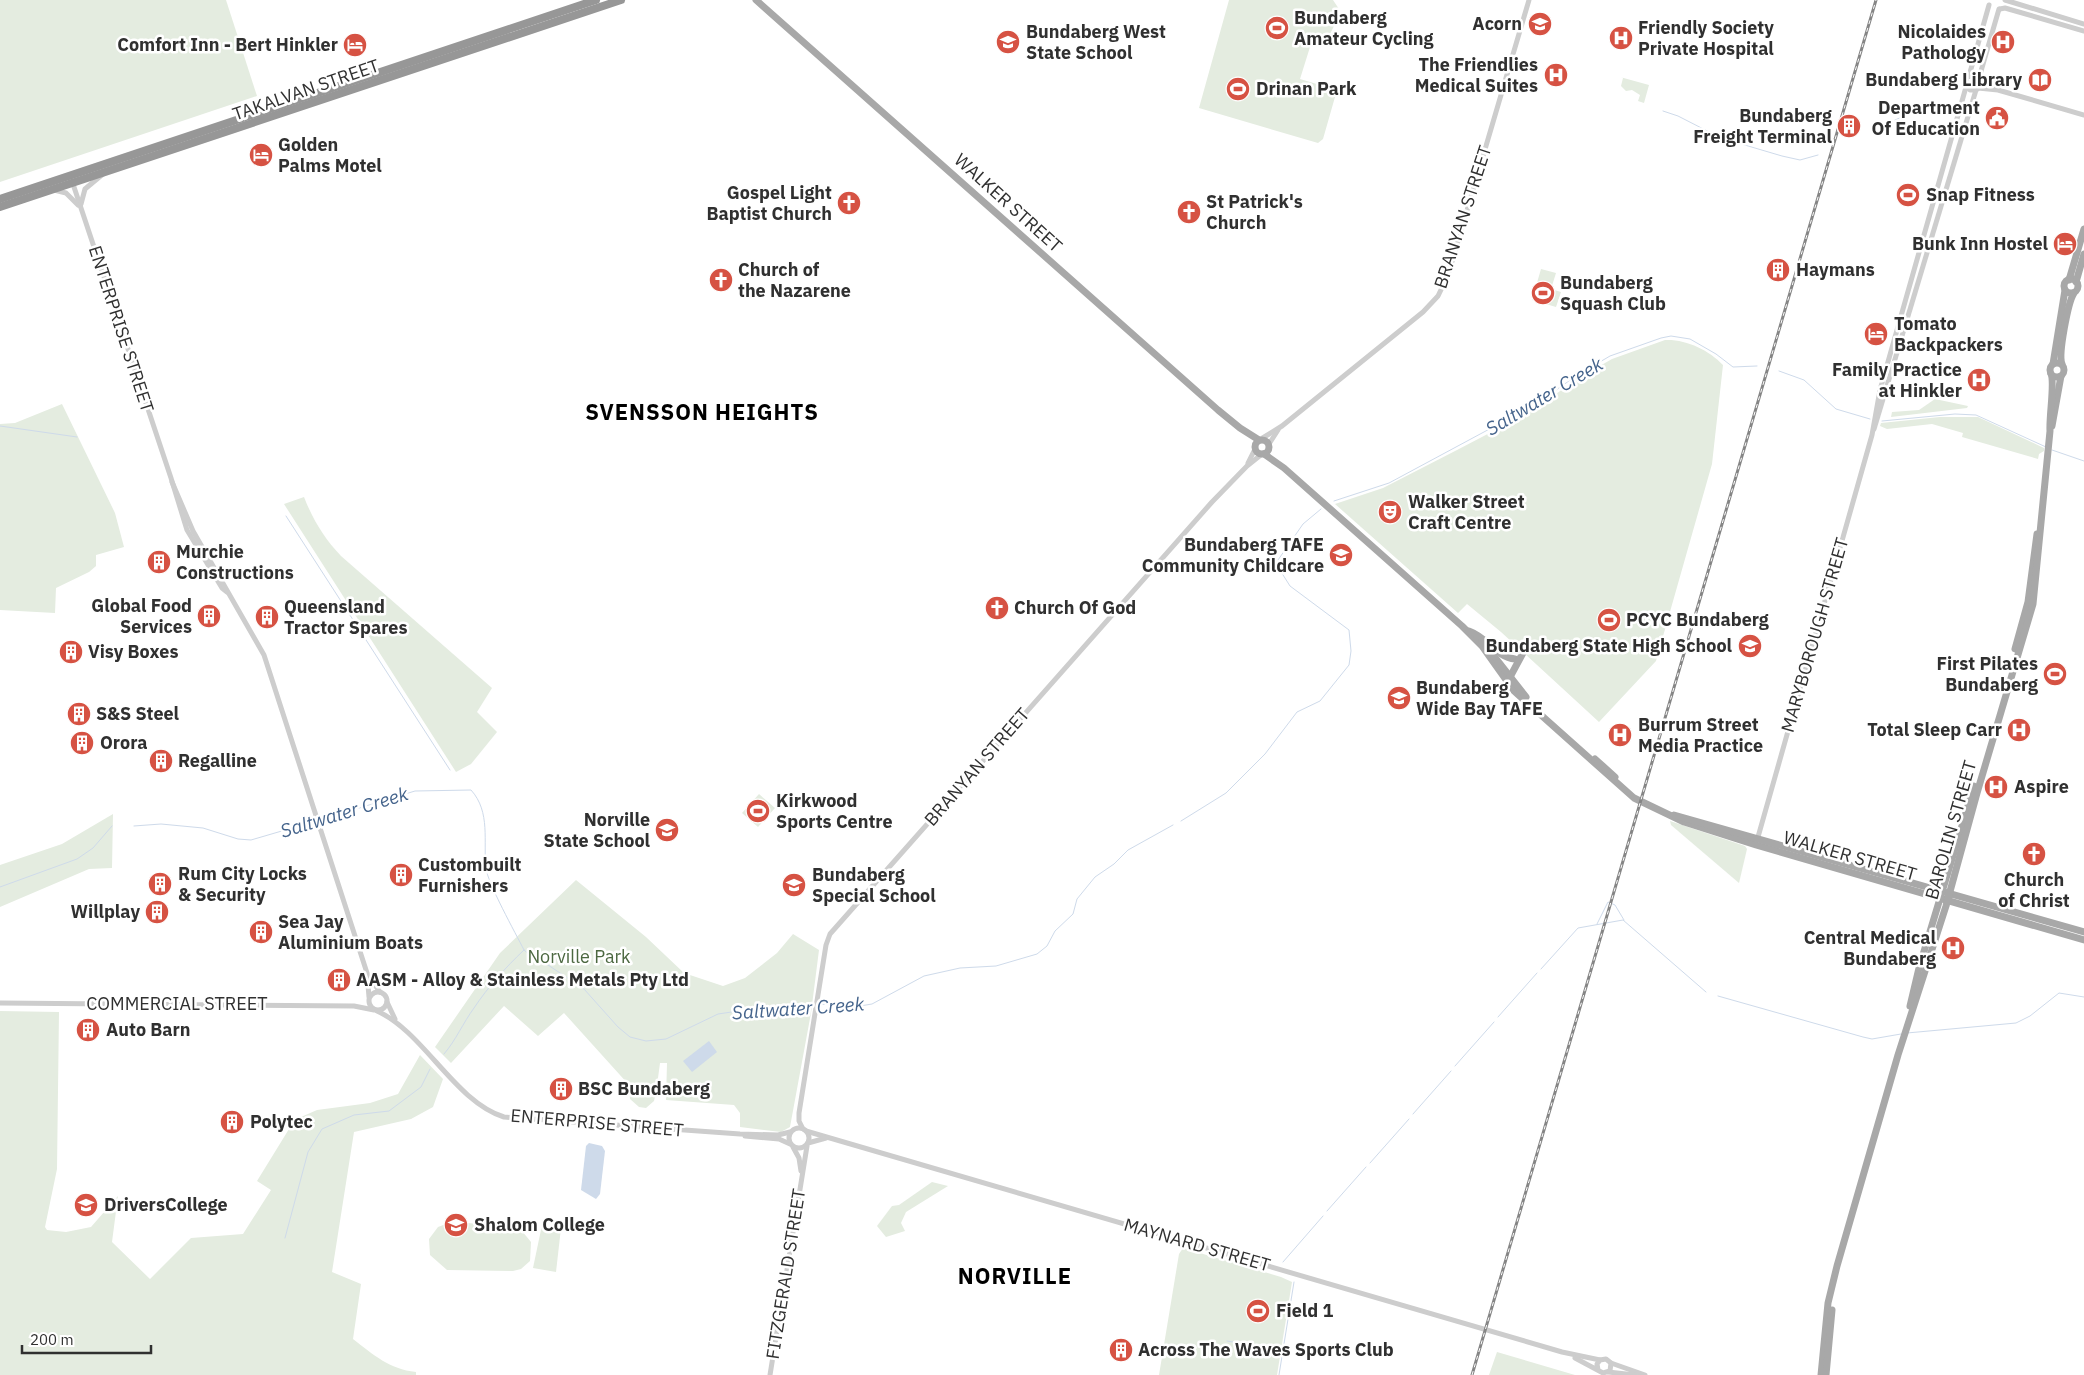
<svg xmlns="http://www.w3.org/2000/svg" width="2084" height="1375" font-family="'IBM Plex Sans',sans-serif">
<rect width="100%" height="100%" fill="#fff"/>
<g fill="#e4ece0">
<polygon points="0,0 226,0 257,96 0,182"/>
<path d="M 1229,0 L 1333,0 L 1339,9 C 1333,30 1332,39 1310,47 L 1300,79 L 1337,90 L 1323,139 L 1318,143 L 1199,108 Z"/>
<polygon points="1620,77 1649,85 1644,103 1638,101 1640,95 1632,90 1626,91 1621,86 1623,78"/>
<polygon points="1541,269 1556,273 1551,289 1561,292 1556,307 1532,300"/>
<path d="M 1665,340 C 1686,339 1709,350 1723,365 L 1712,464 L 1656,661 L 1599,722 L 1501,632 L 1467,604 L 1458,613 L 1335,504 L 1383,488 L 1457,450 L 1532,411 L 1577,379 L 1612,359 Z"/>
<polygon points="1935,399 1968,406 1967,408 1891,417 1892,412 1919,410"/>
<polygon points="62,404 115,513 124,547 96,555 96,566 89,572 56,588 55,613 0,610 0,424 15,423"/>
<polygon points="1940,417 1978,417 2044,448 2044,451 2039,454 2038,459 1962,437 1963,433 1932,424 1887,429 1880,426 1881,423"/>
<path d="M 304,497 C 313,520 324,538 341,556 L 492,688 L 477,712 L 497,732 L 471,764 L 456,772 L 284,504 Z"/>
<polygon points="759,794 775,808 758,827 742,813"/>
<polygon points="113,814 112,868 89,869 0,907 0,865 62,844"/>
<polygon points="1670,821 1745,846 1747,849 1739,883 1671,825"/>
<polygon points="576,880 646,937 684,973 723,986 745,978 777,953 793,934 819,950 811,1013 790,1127 781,1132 740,1127 740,1113 734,1105 666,1100 667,1063 660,1063 656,1093 654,1101 646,1108 639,1107 630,1099 629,1085 564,1013 538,1036 504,1006 451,1063 435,1047 500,953"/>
<path d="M 0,1011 L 59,1012 L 57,1169 L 45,1227 L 47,1230 L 66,1232 L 91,1227 L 118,1196 L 112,1242 L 150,1279 L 191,1238 L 243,1234 L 271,1190 L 257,1181 L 289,1129 L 301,1117 L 317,1110 L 370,1103 L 398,1094 L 420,1055 L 443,1079 L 433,1107 L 411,1119 L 354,1132 L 332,1272 L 361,1284 L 353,1339 C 374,1355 389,1369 416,1372 L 416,1375 L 0,1375 Z"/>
<polygon points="932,1182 948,1186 906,1212 901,1223 905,1231 886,1237 877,1226 892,1206 899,1205"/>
<polygon points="451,1222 513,1226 522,1231 531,1242 530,1261 521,1269 513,1271 447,1270 430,1255 429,1239 438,1227"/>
<polygon points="542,1225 561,1228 556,1272 533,1268"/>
<polygon points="1183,1248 1281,1277 1292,1282 1277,1375 1159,1375 1179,1254"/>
<polygon points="1497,1352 1575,1375 1489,1375"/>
</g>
<g fill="#cedaea">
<polygon points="709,1041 717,1052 692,1072 683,1061"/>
<polygon points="589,1143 602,1146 605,1151 600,1194 596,1199 581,1190 586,1146"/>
</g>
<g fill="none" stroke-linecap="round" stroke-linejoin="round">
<g stroke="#cedaea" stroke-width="1">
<polyline points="1663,111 1678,116 1721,138 1782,156 1800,160 1818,155"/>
<polyline points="1895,120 1918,110"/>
<polyline points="1779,371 1804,380 1836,409 1870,419"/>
<polyline points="1882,421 1955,414 1976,415 2046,447"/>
<polyline points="0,426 77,437"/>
<polyline points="2052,450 2084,461"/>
<polyline points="1334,501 1389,483 1536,404 1576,376 1610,356 1661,338 1671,336 1690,339 1716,354 1733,367 1757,366"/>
<polyline points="286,516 450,770"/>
<path d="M 320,820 L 415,791 L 471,790 C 491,812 483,842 486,868 C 487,882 516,934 524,950 L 534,959 L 542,961 L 584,989 L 618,1027 L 630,1037 L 646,1041 L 666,1039 L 718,1014 L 772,1006 L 814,1006"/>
<polyline points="1181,821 1226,793 1265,754 1297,712 1320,701 1349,665 1351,651 1349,630 1290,586 1278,567 1278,560 1303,524 1321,509"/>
<polyline points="134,826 161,824 203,828 238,839 251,840 316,821"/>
<polyline points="0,887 77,859 93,848 112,826"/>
<polyline points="1597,924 1608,902 1615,905 1624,920"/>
<polyline points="1541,969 1578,928 1623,920 1706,992"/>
<polyline points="1718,996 1863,1037 1872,1039 1901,1034"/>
<polyline points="818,1005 833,1003 860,1006 872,1004 924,976 960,968 996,966 1037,954 1047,946 1055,931 1073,914 1077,899 1095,877 1114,864 1128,850 1173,825"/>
<polyline points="1498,1017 1537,973"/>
<polyline points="1907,1033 2016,1023 2030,1016 2059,993 2084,997"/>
<path d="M 444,1054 C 456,1040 463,1023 474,1008 C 488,987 505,968 524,950"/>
<polyline points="1455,1066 1494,1022"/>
<polyline points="1413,1114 1451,1071"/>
<polyline points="1370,1163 1409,1119"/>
<polyline points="1327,1211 1366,1167"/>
<polyline points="285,1238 308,1152 322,1129 354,1115 389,1111 421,1087 430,1069"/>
<polyline points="1283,1262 1323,1216"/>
<polyline points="1227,1341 1277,1350"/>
<polyline points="1279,1375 1294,1282"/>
</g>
<g stroke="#cdcdcd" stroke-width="5">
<polyline points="2005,0 2084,24"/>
<polyline points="2000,9 2005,8 2084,31"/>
<polyline points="1969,76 1989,5"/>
<polyline points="1979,78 1999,9"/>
<polyline points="1980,80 1980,87 1976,90 1970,90 1965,85 1967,77 1974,75 1995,89"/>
<polyline points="1978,88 1998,90 2084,115"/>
<polyline points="72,181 171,478 187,530 222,588 227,592"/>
<polyline points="54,190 66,193 78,205"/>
<polyline points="81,204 85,189 103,174"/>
<polyline points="1874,429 1976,90"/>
<polyline points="1261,439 1282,426 1423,312 1438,296 1448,275 1529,0"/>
<polyline points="1269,444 1278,430"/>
<polyline points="1248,463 1255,449"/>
<polyline points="172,482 193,531 264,655 367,973 369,997"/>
<polyline points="1758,837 1872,435 1880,390 1966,87"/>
<polyline points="370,978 380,992"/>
<circle cx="378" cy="1001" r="9"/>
<polyline points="387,1002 395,1019"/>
<polyline points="0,1003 354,1006 374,1010"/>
<path d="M 377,1011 C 424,1032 454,1101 504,1117 L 740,1134 L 778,1135 L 790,1132"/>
<circle cx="799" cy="1138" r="10"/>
<polyline points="803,1129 799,1121 799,1113 826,945 830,934 1212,502 1247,466 1262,454"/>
<polyline points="806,1131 1562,1352 1600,1360"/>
<polyline points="745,1136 779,1139 790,1144"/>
<polyline points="808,1143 826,1138"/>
<polyline points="793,1147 799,1158 801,1171"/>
<polyline points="1575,1358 1603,1373 1610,1371 1611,1363 1606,1359 1600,1360 1597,1364 1598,1370"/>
<polyline points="1611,1363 1645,1375"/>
<polyline points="1608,1372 1635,1375"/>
<polyline points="770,1375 807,1146"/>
</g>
<g stroke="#a8a8a8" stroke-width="7">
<polyline points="756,0 1218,410 1240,428 1259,440"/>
<circle cx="2071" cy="286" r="7"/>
<polyline points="2069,280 2084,229"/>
<polyline points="2076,282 2084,254"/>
<circle cx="2057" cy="370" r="7"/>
<polyline points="2053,364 2065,290"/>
<path d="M 2062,364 C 2058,355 2068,302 2074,293"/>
<polyline points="2052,426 2061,376"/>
<circle cx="1262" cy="447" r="7"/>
<polyline points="1264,454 1284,468 1462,626 1482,646 1514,691 1634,798 1684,822 1756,845 2084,940"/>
<path d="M 1469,631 C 1487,637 1496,657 1515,659"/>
<polyline points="1482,641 1526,697"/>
<polyline points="2015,649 2028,602 2037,534"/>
<polyline points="1510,677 1524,651"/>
<polyline points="1595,759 1615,777"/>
<polyline points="1674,815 2084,932"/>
<polyline points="1910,1006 1919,968 1974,786"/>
<path d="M 1821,1375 L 1828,1303 L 1837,1266 L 1898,1055 L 1946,906 L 1977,793 L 2033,604 L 2050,431 C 2049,417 2055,382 2051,374"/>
<polyline points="1826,1375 1832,1310"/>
</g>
<g stroke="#979797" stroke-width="8">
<polyline points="0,199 596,0"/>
<polyline points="0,207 621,0"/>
</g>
<g stroke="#858585" stroke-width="3">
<polyline id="rail" points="1472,1375 1876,0"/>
</g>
<use href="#rail" stroke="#fff" stroke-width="1" stroke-dasharray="4" stroke-linecap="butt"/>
</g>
<defs>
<g id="school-disc" transform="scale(1.25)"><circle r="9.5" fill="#d65243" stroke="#fff"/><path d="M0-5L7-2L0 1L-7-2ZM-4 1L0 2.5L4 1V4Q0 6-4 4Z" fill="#fff"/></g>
<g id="stadium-disc" transform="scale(1.25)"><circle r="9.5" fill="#d65243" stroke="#fff"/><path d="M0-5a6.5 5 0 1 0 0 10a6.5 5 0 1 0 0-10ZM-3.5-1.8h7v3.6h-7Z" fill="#fff"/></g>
<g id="hospital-disc" transform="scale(1.25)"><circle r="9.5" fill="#d65243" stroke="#fff"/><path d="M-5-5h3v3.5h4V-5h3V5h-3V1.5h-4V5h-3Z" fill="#fff"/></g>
<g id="hotel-disc" transform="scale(1.25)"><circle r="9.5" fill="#d65243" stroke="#fff"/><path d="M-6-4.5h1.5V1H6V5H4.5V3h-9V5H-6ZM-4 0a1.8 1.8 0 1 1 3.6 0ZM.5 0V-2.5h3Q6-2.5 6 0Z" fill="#fff"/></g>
<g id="library-disc" transform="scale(1.25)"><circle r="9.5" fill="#d65243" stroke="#fff"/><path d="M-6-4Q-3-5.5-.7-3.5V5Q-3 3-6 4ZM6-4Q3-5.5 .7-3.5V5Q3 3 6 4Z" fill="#fff"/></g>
<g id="civic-disc" transform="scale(1.25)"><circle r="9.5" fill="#d65243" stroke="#fff"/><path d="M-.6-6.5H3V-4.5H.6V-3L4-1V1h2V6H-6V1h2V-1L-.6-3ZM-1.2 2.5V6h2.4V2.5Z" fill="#fff"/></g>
<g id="building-disc" transform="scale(1.25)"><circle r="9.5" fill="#d65243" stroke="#fff"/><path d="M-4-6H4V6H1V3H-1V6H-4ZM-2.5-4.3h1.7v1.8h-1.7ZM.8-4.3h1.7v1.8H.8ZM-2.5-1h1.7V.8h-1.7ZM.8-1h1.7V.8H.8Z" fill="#fff"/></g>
<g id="church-disc" transform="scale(1.25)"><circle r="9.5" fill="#d65243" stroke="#fff"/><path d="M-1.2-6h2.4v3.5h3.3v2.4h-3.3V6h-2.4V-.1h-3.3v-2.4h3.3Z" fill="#fff"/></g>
<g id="theatre-disc" transform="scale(1.25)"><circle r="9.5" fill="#d65243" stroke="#fff"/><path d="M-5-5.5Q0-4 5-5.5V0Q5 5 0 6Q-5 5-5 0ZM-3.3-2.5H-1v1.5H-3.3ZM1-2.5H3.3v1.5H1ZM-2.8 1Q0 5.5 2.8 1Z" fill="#fff"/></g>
<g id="university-disc" transform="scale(1.25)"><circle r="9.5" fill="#d65243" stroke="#fff"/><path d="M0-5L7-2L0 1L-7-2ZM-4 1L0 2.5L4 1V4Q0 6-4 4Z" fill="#fff"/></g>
</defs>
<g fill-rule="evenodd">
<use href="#school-disc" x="1540" y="24"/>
<use href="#stadium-disc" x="1277" y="28"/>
<use href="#hospital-disc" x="1621" y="38"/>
<use href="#school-disc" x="1008" y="42"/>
<use href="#hospital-disc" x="2003" y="42"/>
<use href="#hotel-disc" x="355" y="45"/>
<use href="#hospital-disc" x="1556" y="75"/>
<use href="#library-disc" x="2040" y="80"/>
<use href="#stadium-disc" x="1238" y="89"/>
<use href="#civic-disc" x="1997" y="118"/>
<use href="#building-disc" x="1849" y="126"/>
<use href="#hotel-disc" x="261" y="155"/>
<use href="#stadium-disc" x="1908" y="195"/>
<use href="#church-disc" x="849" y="203"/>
<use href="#church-disc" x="1189" y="212"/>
<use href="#hotel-disc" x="2065" y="244"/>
<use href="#building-disc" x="1778" y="270"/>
<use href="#church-disc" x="721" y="280"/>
<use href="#stadium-disc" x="1543" y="293"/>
<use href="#hotel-disc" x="1876" y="334"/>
<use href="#hospital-disc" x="1979" y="380"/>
<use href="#theatre-disc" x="1390" y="512"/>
<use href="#school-disc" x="1341" y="555"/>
<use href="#building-disc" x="159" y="562"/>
<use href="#church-disc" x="997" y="608"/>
<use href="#building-disc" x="209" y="616"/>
<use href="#building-disc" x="267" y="617"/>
<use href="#stadium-disc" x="1609" y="620"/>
<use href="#school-disc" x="1750" y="646"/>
<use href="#building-disc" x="71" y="652"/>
<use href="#stadium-disc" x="2055" y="674"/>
<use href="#university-disc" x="1399" y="698"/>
<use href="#building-disc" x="79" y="714"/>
<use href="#hospital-disc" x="2019" y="730"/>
<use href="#hospital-disc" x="1620" y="735"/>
<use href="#building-disc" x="82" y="743"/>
<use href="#building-disc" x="161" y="761"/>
<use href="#hospital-disc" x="1996" y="787"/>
<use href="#stadium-disc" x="758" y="811"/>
<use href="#school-disc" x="667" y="830"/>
<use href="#church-disc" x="2034" y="854"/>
<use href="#building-disc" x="401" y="875"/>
<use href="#building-disc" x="160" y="884"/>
<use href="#school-disc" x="794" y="885"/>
<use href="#building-disc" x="157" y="912"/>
<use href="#building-disc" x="261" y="932"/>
<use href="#hospital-disc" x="1953" y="948"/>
<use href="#building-disc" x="339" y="980"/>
<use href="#building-disc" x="88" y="1030"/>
<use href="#building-disc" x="561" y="1089"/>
<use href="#building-disc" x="232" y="1122"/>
<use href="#school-disc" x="86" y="1205"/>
<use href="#school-disc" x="456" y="1225"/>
<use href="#stadium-disc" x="1258" y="1311"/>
<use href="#building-disc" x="1121" y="1350"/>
</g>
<g text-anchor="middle" stroke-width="5" stroke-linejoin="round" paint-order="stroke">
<g font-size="18" font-weight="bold" fill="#303030" stroke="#fff" text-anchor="start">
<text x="1294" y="24">Bundaberg<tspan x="1294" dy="21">Amateur Cycling</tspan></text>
<text x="1522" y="30" text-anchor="end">Acorn</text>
<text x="1638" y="34">Friendly Society<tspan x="1638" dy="21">Private Hospital</tspan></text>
<text x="1026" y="38">Bundaberg West<tspan x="1026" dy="21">State School</tspan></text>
<text x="1986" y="38" text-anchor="end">Nicolaides<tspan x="1986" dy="21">Pathology</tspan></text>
<text x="338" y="51" text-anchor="end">Comfort Inn - Bert Hinkler</text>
<text x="1538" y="71" text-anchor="end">The Friendlies<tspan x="1538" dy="21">Medical Suites</tspan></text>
<text x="2022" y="86" text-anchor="end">Bundaberg Library</text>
<text x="1256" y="95">Drinan Park</text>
<text x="1980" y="114" text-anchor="end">Department<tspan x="1980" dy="21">Of Education</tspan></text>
<text x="1832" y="122" text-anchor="end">Bundaberg<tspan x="1832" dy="21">Freight Terminal</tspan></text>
<text x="278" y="151">Golden<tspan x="278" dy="21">Palms Motel</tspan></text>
<text x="832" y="199" text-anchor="end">Gospel Light<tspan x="832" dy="21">Baptist Church</tspan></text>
<text x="1926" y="201">Snap Fitness</text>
<text x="1206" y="208">St Patrick's<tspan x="1206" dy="21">Church</tspan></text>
<text x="2048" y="250" text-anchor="end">Bunk Inn Hostel</text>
<text x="738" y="276">Church of<tspan x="738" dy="21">the Nazarene</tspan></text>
<text x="1796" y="276">Haymans</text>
<text x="1560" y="289">Bundaberg<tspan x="1560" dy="21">Squash Club</tspan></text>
<text x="1894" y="330">Tomato<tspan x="1894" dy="21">Backpackers</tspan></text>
<text x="1962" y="376" text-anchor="end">Family Practice<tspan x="1962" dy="21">at Hinkler</tspan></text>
<text x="1408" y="508">Walker Street<tspan x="1408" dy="21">Craft Centre</tspan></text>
<text x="1324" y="551" text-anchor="end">Bundaberg TAFE<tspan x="1324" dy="21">Community Childcare</tspan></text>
<text x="176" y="558">Murchie<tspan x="176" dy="21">Constructions</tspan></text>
<text x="192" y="612" text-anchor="end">Global Food<tspan x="192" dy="21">Services</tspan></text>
<text x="284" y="613">Queensland<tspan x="284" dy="21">Tractor Spares</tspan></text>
<text x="1014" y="614">Church Of God</text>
<text x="1626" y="626">PCYC Bundaberg</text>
<text x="1732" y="652" text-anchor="end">Bundaberg State High School</text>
<text x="88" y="658">Visy Boxes</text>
<text x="2038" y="670" text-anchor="end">First Pilates<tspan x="2038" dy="21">Bundaberg</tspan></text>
<text x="1416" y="694">Bundaberg<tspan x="1416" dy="21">Wide Bay TAFE</tspan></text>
<text x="96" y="720">S&amp;S Steel</text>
<text x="1638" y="731">Burrum Street<tspan x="1638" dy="21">Media Practice</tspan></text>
<text x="2002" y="736" text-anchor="end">Total Sleep Carr</text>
<text x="100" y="749">Orora</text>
<text x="178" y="767">Regalline</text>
<text x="2014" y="793">Aspire</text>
<text x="776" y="807">Kirkwood<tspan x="776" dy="21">Sports Centre</tspan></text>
<text x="650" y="826" text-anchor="end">Norville<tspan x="650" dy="21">State School</tspan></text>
<text x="418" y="871">Custombuilt<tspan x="418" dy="21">Furnishers</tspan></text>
<text x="178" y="880">Rum City Locks<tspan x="178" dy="21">&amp; Security</tspan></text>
<text x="812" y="881">Bundaberg<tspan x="812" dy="21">Special School</tspan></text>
<text x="2034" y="886" text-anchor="middle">Church<tspan x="2034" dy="21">of Christ</tspan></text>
<text x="140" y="918" text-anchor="end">Willplay</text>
<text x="278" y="928">Sea Jay<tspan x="278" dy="21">Aluminium Boats</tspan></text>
<text x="1936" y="944" text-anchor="end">Central Medical<tspan x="1936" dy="21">Bundaberg</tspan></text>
<text x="356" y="986">AASM - Alloy &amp; Stainless Metals Pty Ltd</text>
<text x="106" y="1036">Auto Barn</text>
<text x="578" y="1095">BSC Bundaberg</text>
<text x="250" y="1128">Polytec</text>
<text x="104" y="1211">DriversCollege</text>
<text x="474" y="1231">Shalom College</text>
<text x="1276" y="1317">Field 1</text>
<text x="1138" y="1356">Across The Waves Sports Club</text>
</g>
<g font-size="18" fill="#303030" stroke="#fff">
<text transform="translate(306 90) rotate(-19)" y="6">TAKALVAN STREET</text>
<text transform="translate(1008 203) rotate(42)" y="6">WALKER STREET</text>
<text transform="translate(1463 217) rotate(-72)" y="6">BRANYAN STREET</text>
<text transform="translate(121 329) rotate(72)" y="6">ENTERPRISE STREET</text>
<text transform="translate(1815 635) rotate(-74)" y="6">MARYBOROUGH STREET</text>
<text transform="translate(977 767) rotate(-49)" y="6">BRANYAN STREET</text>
<text transform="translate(1951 830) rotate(-74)" y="6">BAROLIN STREET</text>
<text transform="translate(1850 856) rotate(16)" y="6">WALKER STREET</text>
<text x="177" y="1010">COMMERCIAL STREET</text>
<text transform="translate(597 1123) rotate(5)" y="6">ENTERPRISE STREET</text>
<text transform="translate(1197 1245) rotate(16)" y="6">MAYNARD STREET</text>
<text transform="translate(786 1274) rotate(-81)" y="6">FITZGERALD STREET</text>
</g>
<g font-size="18" fill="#4c6841" stroke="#fff">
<text x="579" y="963">Norville Park</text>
</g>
<g font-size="19" font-style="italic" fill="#45648c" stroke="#fff">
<text transform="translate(1544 396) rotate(-31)" y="7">Saltwater Creek</text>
<text transform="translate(344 812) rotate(-17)" y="7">Saltwater Creek</text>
<text transform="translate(798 1008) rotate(-4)" y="7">Saltwater Creek</text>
</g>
<g font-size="22" font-weight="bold" letter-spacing="1" fill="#000" stroke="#fff">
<text x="702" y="420">SVENSSON HEIGHTS</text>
<text x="1015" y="1284">NORVILLE</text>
</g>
</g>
<path d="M22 1345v8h129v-8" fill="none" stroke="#303030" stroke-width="2.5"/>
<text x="30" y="1345" font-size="15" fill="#303030" stroke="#ffffff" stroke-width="4" paint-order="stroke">200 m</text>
</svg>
